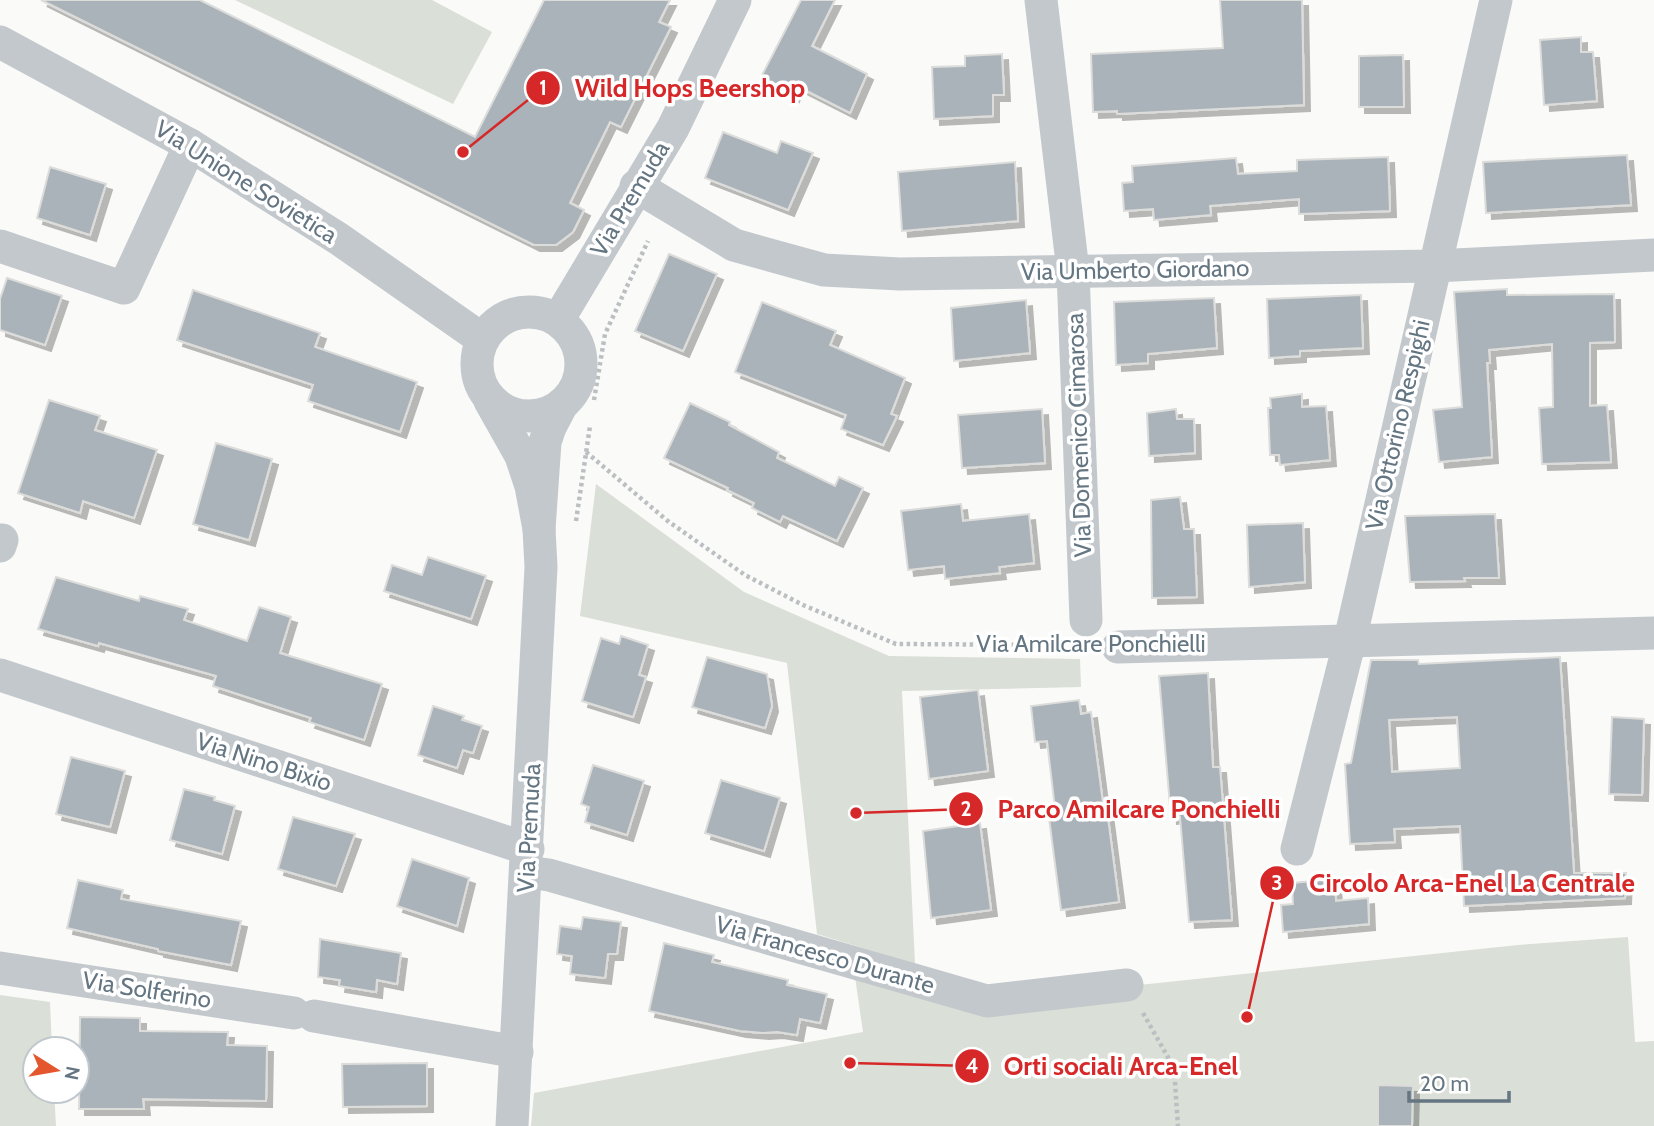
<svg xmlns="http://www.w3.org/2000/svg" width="1654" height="1126" font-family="Cabin,sans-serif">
<defs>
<filter id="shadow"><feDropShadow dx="6" dy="6" stdDeviation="0" flood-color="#0004"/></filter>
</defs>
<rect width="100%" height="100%" fill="#fafaf8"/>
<g fill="#dadfd7">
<polygon points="235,0 432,0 492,32 453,104"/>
<polygon points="596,484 744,592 889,656 1080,659 1081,687 902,691 915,964 817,934 787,663 580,616"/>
<polygon points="1628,937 1635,1042 1654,1041 1654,1126 531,1126 534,1093 863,1032 853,963 987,1001 1518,945"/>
<polygon points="0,995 50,1002 52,1049 35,1049 35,1091 54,1091 56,1126 0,1126"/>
</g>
<g fill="#aab3b9" stroke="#dcdcda" stroke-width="2" fill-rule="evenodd" filter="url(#shadow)">
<polygon points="41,0 200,0 475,137 544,0 670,0 659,22 671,27 621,127 610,122 570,203 584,210 573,232 556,245 534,245"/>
<polygon points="801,0 835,0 812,46 867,74 850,113 797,86 793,96 760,79"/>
<polygon points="1220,0 1302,0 1304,105 1117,114 1117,111 1093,112 1091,54 1223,48"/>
<polygon points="1581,37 1581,52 1593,52 1597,101 1544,105 1540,40"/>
<polygon points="1002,54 1004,95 993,95 993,116 934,119 932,67 965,66 965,56"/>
<polygon points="1403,55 1404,107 1359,107 1359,56"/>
<polygon points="723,132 777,153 781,141 813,153 788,210 705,178"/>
<polygon points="1627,155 1631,205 1486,213 1483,162"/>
<polygon points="1388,157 1390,211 1299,214 1299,199 1210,206 1211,215 1154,220 1153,209 1124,211 1122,183 1133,182 1132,166 1236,158 1238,174 1297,171 1297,160"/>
<polygon points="1015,162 1018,221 902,231 898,172"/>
<polygon points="50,167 106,184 90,235 37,218"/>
<polygon points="669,254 717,274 683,351 635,331"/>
<polygon points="7,278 62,296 45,345 0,330 0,299"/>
<polygon points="1507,289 1507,295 1614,294 1615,342 1590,343 1590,406 1607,405 1611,462 1542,464 1539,408 1553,407 1552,344 1489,350 1490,363 1487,363 1492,457 1439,462 1433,410 1462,407 1454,292"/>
<polygon points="193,290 320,333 315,347 417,382 400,432 308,401 313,385 177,340"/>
<polygon points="1361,295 1363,348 1300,351 1300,356 1269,358 1267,299"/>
<polygon points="1214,298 1217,348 1148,354 1148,363 1116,365 1114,302"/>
<polygon points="1026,300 1030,353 954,361 951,308"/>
<polygon points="762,302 836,331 830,345 905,378 891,414 897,416 883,445 841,429 846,415 735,372"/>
<polygon points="1302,394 1302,407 1326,406 1330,460 1280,465 1279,455 1270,455 1268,408 1271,408 1270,398"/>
<polygon points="49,400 100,416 95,430 157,450 134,518 83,501 80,513 18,493"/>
<polygon points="690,403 730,422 729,425 779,452 777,458 835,486 839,477 863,488 837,541 783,516 780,522 752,508 754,503 727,490 728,488 664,458"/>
<polygon points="1042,409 1045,463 962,468 958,415"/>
<polygon points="1176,409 1177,419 1194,419 1195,453 1149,456 1147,413"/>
<polygon points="216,443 272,459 249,540 193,524"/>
<polygon points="1180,497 1184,529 1194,529 1197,597 1152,598 1151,500"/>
<polygon points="961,504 963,521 1029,514 1034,563 999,567 1000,573 945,579 944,566 908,570 901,511"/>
<polygon points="1495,514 1499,578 1464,578 1465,581 1410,582 1405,516"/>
<polygon points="1303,523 1305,582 1249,587 1247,525"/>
<polygon points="428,557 486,576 471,619 384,591 392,565 422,575"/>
<polygon points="56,577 139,601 140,596 188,609 184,620 247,641 259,607 291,617 280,653 382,684 364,740 309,722 311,718 213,686 216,676 99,643 98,646 38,629"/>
<polygon points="621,636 648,645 639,675 646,677 633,717 582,701 601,638 619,644"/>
<polygon points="707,657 767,674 772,706 765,728 692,707"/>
<path d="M 1560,657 L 1574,873 L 1626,873 L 1625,898 L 1464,906 L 1460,826 L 1394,829 L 1395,842 L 1350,844 L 1345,764 L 1351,763 L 1371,660 L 1418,660 L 1419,664 ZM 1457,717 L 1460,768 L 1392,772 L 1389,720 Z"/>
<polygon points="1208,673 1213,767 1220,767 1232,920 1189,922 1180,817 1171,818 1159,676"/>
<polygon points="978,690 988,771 929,779 920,697"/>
<polygon points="1079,700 1081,714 1091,712 1104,811 1107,810 1119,902 1061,910 1049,818 1056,817 1047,741 1035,742 1031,706"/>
<polygon points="433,706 464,716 462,720 482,726 473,753 463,750 457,768 418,755"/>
<polygon points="1612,717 1644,719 1642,795 1609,794"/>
<polygon points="71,757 125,771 110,827 56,814"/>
<polygon points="593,765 644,781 627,835 585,822 589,807 581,804"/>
<polygon points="721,780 780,798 764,851 705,833"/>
<polygon points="184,789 215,797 214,800 235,806 222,854 170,840"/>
<polygon points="293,817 355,834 336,886 278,869"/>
<polygon points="980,823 991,910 931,918 923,831"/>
<polygon points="412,859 469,878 457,926 397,906"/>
<polygon points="1335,879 1336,901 1368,898 1369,924 1283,932 1281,905 1293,904 1292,883"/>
<polygon points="78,880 123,890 121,899 241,921 231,965 158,951 158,949 67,928"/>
<polygon points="583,917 621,922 617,954 608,954 605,978 570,974 572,956 557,954 560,926 581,929"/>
<polygon points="320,939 401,953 397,984 377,980 376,992 339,986 340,980 318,977"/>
<polygon points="664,943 714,955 712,962 788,980 787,985 827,994 820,1023 800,1019 797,1035 777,1032 763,1033 740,1031 649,1011"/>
<polygon points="80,1017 140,1018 140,1031 228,1032 227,1045 267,1046 266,1101 143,1099 144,1109 79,1109"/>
<polygon points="427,1063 427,1106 343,1107 342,1064"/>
<polygon points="1378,1085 1413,1086 1412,1126 1378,1126"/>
</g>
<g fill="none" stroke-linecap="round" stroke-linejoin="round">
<g stroke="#bbbfc2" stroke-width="4.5" stroke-dasharray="3.5 3.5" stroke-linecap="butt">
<polyline points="594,400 605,334 648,241"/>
<polyline points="586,452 669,522 745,575 803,605 896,644 1066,645"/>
<polyline points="576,521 590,426"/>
<polyline points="1143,1013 1174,1068 1178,1126"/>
</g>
<g stroke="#c3c8cc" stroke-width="33">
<polyline points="1041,0 1073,271 1086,620"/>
<polyline points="0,42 190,145 339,239 482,339"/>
<polyline points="636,186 734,245 824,270 900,274 1434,266 1654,255"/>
<polyline points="0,246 124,288 190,145"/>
<circle cx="529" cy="364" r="52"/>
<polyline points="558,320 673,128 735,0"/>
<polyline points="490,401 521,456 531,486 539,529 545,442 550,427 561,406"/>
<polyline points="0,546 2,540"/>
<polyline points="1118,647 1654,633"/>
<polyline points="0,675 528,849"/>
<polyline points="1297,849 1350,640 1496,0"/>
<polyline points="527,872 549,875 987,1001 1127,985"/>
<polyline points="0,968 294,1013"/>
<polyline points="314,1016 517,1052"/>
<polyline points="512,1126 541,567 539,529"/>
</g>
</g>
<g text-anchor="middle" stroke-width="7" stroke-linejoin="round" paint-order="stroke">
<g font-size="24" fill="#657683" stroke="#fff">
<text transform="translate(246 182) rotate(32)" y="8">Via Unione Sovietica</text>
<text transform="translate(630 199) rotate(-59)" y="8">Via Premuda</text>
<text transform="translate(1135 270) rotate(-1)" y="8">Via Umberto Giordano</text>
<text transform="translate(1398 425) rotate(-77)" y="8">Via Ottorino Respighi</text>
<text transform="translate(1079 435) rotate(-92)" y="8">Via Domenico Cimarosa</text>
<text x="1091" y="652">Via Amilcare Ponchielli</text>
<text transform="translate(264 762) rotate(18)" y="8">Via Nino Bixio</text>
<text transform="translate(529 828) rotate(-87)" y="8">Via Premuda</text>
<text transform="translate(825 955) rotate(16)" y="8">Via Francesco Durante</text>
<text transform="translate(147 990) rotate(9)" y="8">Via Solferino</text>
</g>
</g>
<path fill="none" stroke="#d62828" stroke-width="2.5" d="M463 152L543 88M856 813L966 809M1247 1017L1277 883M850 1063L972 1066"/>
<g fill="#d62828" stroke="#fff" stroke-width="2.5">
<circle cx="463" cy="152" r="7"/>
<circle cx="856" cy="813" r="7"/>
<circle cx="1247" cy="1017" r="7"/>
<circle cx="850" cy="1063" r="7"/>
<circle cx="543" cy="88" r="18"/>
<circle cx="966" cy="809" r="18"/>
<circle cx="1277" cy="883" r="18"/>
<circle cx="972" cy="1066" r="18"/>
</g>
<g font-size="21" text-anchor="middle" font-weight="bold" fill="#fff">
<text x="543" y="95">1</text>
<text x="966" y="816">2</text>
<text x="1277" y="890">3</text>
<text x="972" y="1073">4</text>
</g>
<g font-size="26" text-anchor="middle" font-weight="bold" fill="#d62828" stroke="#fff" stroke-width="7" stroke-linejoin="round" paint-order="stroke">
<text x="690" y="97">Wild Hops Beershop</text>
<text x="1139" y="818">Parco Amilcare Ponchielli</text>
<text x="1472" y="892">Circolo Arca-Enel La Centrale</text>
<text x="1121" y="1075">Orti sociali Arca-Enel</text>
</g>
<g transform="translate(56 1070) rotate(101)"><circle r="33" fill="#ffffff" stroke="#c1c8cd" stroke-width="2"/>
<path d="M0-5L12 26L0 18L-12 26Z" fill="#e4572e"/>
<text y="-10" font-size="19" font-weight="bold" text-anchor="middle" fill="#657683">N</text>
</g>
<path d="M1409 1091v10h100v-10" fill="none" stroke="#657683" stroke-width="3.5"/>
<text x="1420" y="1091" font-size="21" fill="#657683" stroke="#ffffff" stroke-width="5" paint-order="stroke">20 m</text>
</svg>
